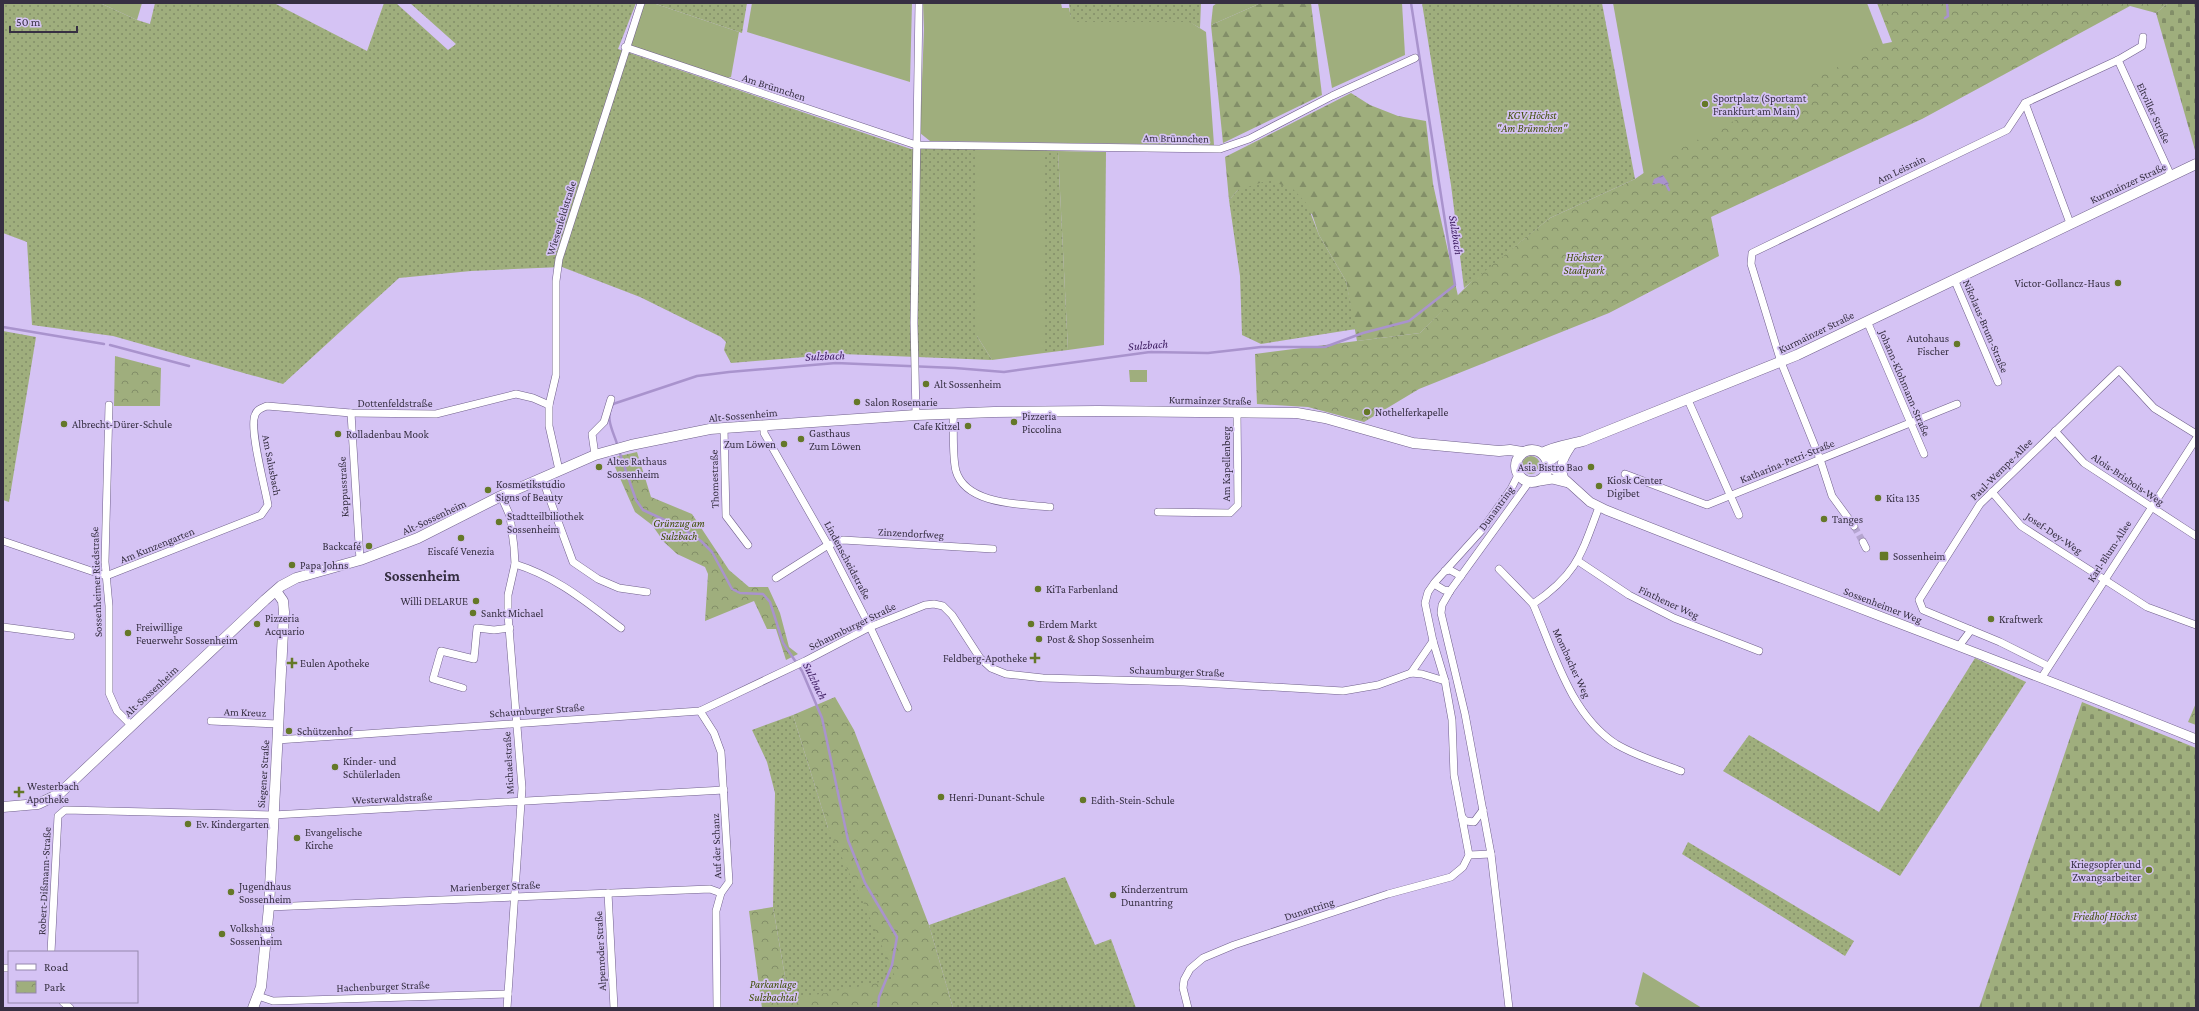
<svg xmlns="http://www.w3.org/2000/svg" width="2199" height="1011" font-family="'Crimson Pro',serif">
<defs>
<pattern id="forest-firs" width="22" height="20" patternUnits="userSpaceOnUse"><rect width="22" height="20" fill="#9fae7d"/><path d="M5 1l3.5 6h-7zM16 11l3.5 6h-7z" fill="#828e68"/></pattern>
<pattern id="cemetery-stones" width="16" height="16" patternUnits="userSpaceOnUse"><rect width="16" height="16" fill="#9fae7d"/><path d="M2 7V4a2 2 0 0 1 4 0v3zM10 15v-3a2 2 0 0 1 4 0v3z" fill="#828e68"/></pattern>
<pattern id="park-crowns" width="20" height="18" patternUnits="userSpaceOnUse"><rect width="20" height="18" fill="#9fae7d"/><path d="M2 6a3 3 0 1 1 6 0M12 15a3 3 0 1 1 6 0" fill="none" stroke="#828e68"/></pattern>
<pattern id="garden-dots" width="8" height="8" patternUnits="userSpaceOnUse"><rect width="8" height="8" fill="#9fae7d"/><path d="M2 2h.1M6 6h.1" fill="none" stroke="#828e68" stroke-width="1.8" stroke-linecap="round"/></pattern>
<pattern id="water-waves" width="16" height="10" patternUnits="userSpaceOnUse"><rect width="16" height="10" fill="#a993cd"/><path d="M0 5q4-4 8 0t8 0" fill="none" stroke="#8a78a8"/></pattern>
</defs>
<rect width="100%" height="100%" fill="#d5c3f4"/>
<g fill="#9fae7d">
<polygon points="100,3 142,3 137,20"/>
<polygon points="645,3 653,3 739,32 731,77 724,79 629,46"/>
<polygon points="752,3 912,3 910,82 747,32"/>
<polygon points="923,3 1061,3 1062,8 1069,8 1072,22 1190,22 1206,32 1214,145 930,141 920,133 924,29"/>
<polygon points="1217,3 1261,3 1211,25 1213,6"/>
<polygon points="1318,3 1402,3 1405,55 1332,88"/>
<polygon points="1613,3 1867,3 1886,52 1644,175"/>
<polygon points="977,149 1044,150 1044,353 992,360 977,336"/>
<polygon points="1058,151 1106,152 1104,345 1068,350"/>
<polygon points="1129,370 1147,370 1147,382 1130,382"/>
<circle cx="1531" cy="465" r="9"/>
<polygon points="1643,972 1702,1008 1641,1008 1635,1004"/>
</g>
<g fill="url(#forest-firs)">
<polygon points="1261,3 1311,3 1322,95 1223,143 1211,25"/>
<polygon points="1351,93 1370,105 1398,116 1426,121 1433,184 1458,296 1420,333 1357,341 1346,281 1319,235 1312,214 1238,190 1229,200 1225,157"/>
</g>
<g fill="url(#cemetery-stones)">
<polygon points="2168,3 2196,3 2195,150 2156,13"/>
<polygon points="2082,702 2196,748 2196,1008 1979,1008"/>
</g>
<g fill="url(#park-crowns)">
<polygon points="1877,3 2168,3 2156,13 2130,6 1922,119 1711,217 1719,256 1609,313 1419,389 1364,422 1308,407 1257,404 1255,354 1420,333 1475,278 1550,218 1635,179 1674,152 1882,44 1892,42"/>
<polygon points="115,356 161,368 160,406 114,406"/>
<polygon points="637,452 651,497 692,514 729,570 749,587 768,587 780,613 789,647 798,654 786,660 776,629 767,629 754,601 705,621 708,574 705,567 677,554 664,542 652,525 635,512 611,458"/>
<polygon points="835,697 854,730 929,925 953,1008 762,1008 749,911 773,907 789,1000 828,828 793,715"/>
<polygon points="2196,703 2196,725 2188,722"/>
</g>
<g fill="url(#garden-dots)">
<polygon points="3,3 100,3 137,20 150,24 155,3 274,3 367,51 384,3 396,3 448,50 456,44 410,3 636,3 618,49 911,149 977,149 977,336 992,360 842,354 731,363 724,350 726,342 721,337 640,297 562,267 471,271 399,278 283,384 113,336 32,325 27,242 3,233"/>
<polygon points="653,3 747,3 742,33 739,32"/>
<polygon points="1069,3 1201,3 1200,28 1189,22 1071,22"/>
<polygon points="1422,3 1602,3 1635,179 1550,218 1464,288 1451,185"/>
<polygon points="1044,150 1058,151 1068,350 1044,353"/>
<polygon points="1269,180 1293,189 1307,204 1319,235 1346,281 1356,329 1261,344 1242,335 1240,276 1229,200 1238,190"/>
<polygon points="3,331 36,337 9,502 3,500"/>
<polygon points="1975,658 2026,682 1900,876 1723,771 1749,735 1879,812"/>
<polygon points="793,715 828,828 864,904 896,979 789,1000 773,907 775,793 767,762 752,730"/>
<polygon points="1688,842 1854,941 1845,956 1682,854"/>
<polygon points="1065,877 1095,945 1111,939 1136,1008 953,1008 929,925"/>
</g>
<polygon fill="url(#water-waves)" points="1663,175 1669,184 1667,186 1659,183 1652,185 1654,179"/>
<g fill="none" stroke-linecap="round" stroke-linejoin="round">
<g stroke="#a993cd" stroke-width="2.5">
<polyline points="1945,18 1948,16 1947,3"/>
<polyline points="1667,186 1669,190"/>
<polyline points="3,327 104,344"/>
<polyline points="110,345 189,366"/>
<path d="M 618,447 C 614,432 604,419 613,404 L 697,376 L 729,372 L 836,363 L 955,368 L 1004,372 L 1150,352 L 1208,353 L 1261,347 L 1325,347 L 1363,333 L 1409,321 L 1455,285 L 1411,3"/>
<polyline points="619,451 636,500 643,510 682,528 701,541 712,552 732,589 740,593 763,594 770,602 783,643 802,671 822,718 848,840 865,883 897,937 892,965 879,997 878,1008"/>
</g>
<polyline stroke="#b5a5d0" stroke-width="7" stroke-dasharray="7 3.5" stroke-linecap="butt" points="1854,526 1863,542"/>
<g stroke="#70608b" stroke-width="8">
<g id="minor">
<polyline points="625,47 916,145 1220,149 1249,139 1332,96 1415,58"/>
<polyline points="2118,60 2171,176"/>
<polyline points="2025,103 2070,223"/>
<polyline points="1954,279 1998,382"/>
<polyline points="1867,321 1924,454"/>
<polyline points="1688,400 1739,515"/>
<polyline points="109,405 105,562 109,606 109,693 117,711 132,726"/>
<polyline points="351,413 360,560"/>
<path d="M 953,413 C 954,430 952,456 956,471 C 966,505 1021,504 1050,507"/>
<polyline points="916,415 914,323 919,3"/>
<polyline points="764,425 764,433 828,545 870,627 908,708"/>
<polyline points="724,428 726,516 748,545"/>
<polyline points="2055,431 2084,463 2196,536"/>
<polyline points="595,455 592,434 604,422 611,399"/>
<polyline points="559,470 549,426 549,405 556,375 556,281 559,259 641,3"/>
<polyline points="1625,474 1707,505 1957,404"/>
<polyline points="542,478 573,562 598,579 619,588 647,592"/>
<polyline points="1992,492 2021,526 2147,607 2196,625"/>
<polyline points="501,496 510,516 514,547 515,564 508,595 508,615 522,788 507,1008"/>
<path d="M 1599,507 C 1581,555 1577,574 1533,604 C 1554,652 1570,714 1616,744 C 1636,756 1660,763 1681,771"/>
<polyline points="1158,512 1230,513 1238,505 1237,412"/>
<polyline points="1854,526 1832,496 1820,459 1781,362 1751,264 1752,253 2007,130 2025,103 2118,60 2142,46 2143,37"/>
<path d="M 3,541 L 106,576 L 261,515 L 268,505 C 265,487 249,429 255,415 C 257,409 262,408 267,406 L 351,413 L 436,414 L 516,394 L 533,398 L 549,405"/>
<polyline points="1863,542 1866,548"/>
<polyline points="1578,561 1629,595 1674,618 1759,651"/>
<path d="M 515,564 C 557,577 586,602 621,628"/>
<polyline points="1499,569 1533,604"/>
<polyline points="1445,571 1450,570 1461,576"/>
<polyline points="776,578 828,545 843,540 993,549"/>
<polyline points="1434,584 1444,590 1450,591"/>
<polyline points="3,627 71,636"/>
<polyline points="1959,646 1971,630"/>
<polyline points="2048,666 2000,642 1923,610 1919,600 1980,504 2119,370 2154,408 2196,434"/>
<polyline points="1411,673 1433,641"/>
<polyline points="2042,677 2196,439"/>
<polyline points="463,688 433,679 441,651 474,659 477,628 494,630 510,628"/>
<polyline points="700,711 714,733 721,752 729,882 721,893 716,911 717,1008"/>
<polyline points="211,721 278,724"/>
<polyline points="277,740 700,711 805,661 870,627 925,605 934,604 943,606 952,615 980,658 991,668 1006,674 1043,678 1184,682 1343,691 1378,685 1411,673 1422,674 1445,681"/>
<polyline points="1462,817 1466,821 1474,822 1483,810"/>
<polyline points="1469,855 1491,854"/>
<polyline points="608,893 614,1008"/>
<polyline points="269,907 710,889 721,893"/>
<polyline points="51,952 58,816 65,810 273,815 724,790"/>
<polyline points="3,968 9,968"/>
<polyline points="258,996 273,1001 508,994"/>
<polyline points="63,1002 70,1008"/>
<polyline points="1188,1008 1183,988 1184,980 1190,969 1203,958 1234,945 1388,894 1451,877 1463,867 1469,855 1454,775 1452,720 1445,681 1433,641 1425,603 1428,592 1435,582 1482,530 1511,489 1518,475"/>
<polyline points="1509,1008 1491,854 1465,714 1441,613 1442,605 1450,591 1529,482"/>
</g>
</g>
<g stroke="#70608b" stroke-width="10">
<g id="tertiary">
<path d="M 1548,464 L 1590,502 L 1606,510 C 1802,588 2000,660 2196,739"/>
<path d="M 1563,476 C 1559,464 1565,455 1571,446"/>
<polyline points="1540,481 1552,479 1568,483"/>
</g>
</g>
<g stroke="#70608b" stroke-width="11">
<g id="secondary">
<circle cx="1532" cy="466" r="16"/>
<path d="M 1542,453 C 1555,446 1568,445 1583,441 L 1797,355 L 2196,164"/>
<polyline points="1548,462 1561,452 1565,447"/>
<polyline points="3,807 38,804 59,794 265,600 281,586 296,578 360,560 418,538 501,496 595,455 631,445 710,429 916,415 994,412 1098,411 1297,413 1325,418 1413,443 1499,451 1510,450 1522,452"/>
<polyline points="253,1008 261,987 269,907 284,612 283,601 276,591"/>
</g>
</g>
<use href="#minor" stroke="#fff" stroke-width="7"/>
<use href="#tertiary" stroke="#fff" stroke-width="9"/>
<use href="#secondary" stroke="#fff" stroke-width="10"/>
</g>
<g fill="#657828" stroke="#d5c3f4" stroke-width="1.5">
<circle cx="1705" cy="104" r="4"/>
<circle cx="2118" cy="283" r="4"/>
<circle cx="1957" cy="344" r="4"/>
<circle cx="926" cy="384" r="4"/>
<circle cx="857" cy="402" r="4"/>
<circle cx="1367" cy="412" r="4"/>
<circle cx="1014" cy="422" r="4"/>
<circle cx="64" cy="424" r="4"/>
<circle cx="968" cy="426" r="4"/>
<circle cx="338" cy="434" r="4"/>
<circle cx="801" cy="439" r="4"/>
<circle cx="784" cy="444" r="4"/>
<circle cx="599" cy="467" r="4"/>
<circle cx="1591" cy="467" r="4"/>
<circle cx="1599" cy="486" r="4"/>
<circle cx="488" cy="490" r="4"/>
<circle cx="1878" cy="498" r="4"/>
<circle cx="1824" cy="519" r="4"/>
<circle cx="499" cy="522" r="4"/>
<circle cx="461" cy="538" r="4"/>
<circle cx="369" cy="546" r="4"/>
<rect x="1879" y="551" width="10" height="10" rx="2"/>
<circle cx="292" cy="565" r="4"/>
<circle cx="1038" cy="589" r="4"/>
<circle cx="476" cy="601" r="4"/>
<circle cx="473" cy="613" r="4"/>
<circle cx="1991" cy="619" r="4"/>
<circle cx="257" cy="624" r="4"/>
<circle cx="1031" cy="624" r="4"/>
<circle cx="128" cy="633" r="4"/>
<circle cx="1039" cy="639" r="4"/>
<path d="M1033 652h4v4h4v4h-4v4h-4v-4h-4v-4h4z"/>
<path d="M290 657h4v4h4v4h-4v4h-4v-4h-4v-4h4z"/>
<circle cx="289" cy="731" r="4"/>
<circle cx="335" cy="767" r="4"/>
<path d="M17 786h4v4h4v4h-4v4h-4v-4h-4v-4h4z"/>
<circle cx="941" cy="797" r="4"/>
<circle cx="1083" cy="800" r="4"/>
<circle cx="188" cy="824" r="4"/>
<circle cx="297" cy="838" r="4"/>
<circle cx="2149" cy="870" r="4"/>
<circle cx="231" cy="892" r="4"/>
<circle cx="1113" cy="895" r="4"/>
<circle cx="222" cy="934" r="4"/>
</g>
<g text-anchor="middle" stroke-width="3.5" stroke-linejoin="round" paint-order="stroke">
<g font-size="11" fill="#362f42" stroke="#d5c3f4">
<text transform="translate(774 87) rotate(18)" y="4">Am Brünnchen</text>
<text transform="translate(2154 113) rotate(65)" y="4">Eltviller Straße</text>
<text transform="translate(1176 138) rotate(1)" y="4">Am Brünnchen</text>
<text transform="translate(1901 169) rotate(-26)" y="4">Am Leisrain</text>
<text transform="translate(2128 183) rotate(-25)" y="4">Kurmainzer Straße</text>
<text transform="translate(561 218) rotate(-73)" y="4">Wiesenfeldstraße</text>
<text transform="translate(1986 326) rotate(67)" y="4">Nikolaus-Brum-Straße</text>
<text transform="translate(1816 332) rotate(-26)" y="4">Kurmainzer Straße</text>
<text transform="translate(1905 383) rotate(67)" y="4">Johann-Klohmann-Straße</text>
<text transform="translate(1210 400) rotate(1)" y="4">Kurmainzer Straße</text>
<text x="395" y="407">Dottenfeldstraße</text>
<text transform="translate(743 415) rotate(-5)" y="4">Alt-Sossenheim</text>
<text transform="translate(1787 461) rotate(-22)" y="4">Katharina-Petri-Straße</text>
<text transform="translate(1226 464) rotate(-90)" y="4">Am Kapellenberg</text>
<text transform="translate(272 465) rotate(79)" y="4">Am Salusbach</text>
<text transform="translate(2001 469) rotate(-45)" y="4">Paul-Wempe-Allee</text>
<text transform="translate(714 479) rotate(-91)" y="4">Thomestraße</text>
<text transform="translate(2128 479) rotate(34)" y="4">Alois-Brisbois-Weg</text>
<text transform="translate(343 487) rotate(-93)" y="4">Kappusstraße</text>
<text transform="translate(1496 508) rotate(-54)" y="4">Dunantring</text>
<text transform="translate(434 517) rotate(-25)" y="4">Alt-Sossenheim</text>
<text transform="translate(911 533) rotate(3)" y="4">Zinzendorfweg</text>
<text transform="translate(2054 533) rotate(34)" y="4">Josef-Dey-Weg</text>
<text transform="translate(157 545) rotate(-22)" y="4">Am Kunzengarten</text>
<text transform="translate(2109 551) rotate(-57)" y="4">Karl-Blum-Allee</text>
<text transform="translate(848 560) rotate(62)" y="4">Lindenscheidstraße</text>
<text transform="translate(96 582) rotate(-92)" y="4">Sossenheimer Riedstraße</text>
<text transform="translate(1669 602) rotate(25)" y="4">Finthener Weg</text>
<text transform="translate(1883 605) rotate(21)" y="4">Sossenheimer Weg</text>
<text transform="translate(852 626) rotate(-26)" y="4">Schaumburger Straße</text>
<text transform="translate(1572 663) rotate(65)" y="4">Mombacher Weg</text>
<text transform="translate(1177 671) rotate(2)" y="4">Schaumburger Straße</text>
<text transform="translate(151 691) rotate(-43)" y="4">Alt-Sossenheim</text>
<text transform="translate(537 710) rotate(-4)" y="4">Schaumburger Straße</text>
<text transform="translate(245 712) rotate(2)" y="4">Am Kreuz</text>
<text transform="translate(508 763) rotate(-93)" y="4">Michaelstraße</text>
<text transform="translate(263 774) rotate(-86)" y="4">Siegener Straße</text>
<text transform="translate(392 798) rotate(-3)" y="4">Westerwaldstraße</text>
<text transform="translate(716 846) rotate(-92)" y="4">Auf der Schanz</text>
<text transform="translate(44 881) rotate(-87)" y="4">Robert-Dißmann-Straße</text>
<text transform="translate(495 886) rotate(-2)" y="4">Marienberger Straße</text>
<text transform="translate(1309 909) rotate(-18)" y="4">Dunantring</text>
<text transform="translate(600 951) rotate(-93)" y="4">Alpenroder Straße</text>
<text transform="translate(383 986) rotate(-2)" y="4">Hachenburger Straße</text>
</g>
<g font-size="11" fill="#362f42" stroke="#d5c3f4" text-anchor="start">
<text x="1713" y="102">Sportplatz (Sportamt<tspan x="1713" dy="13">Frankfurt am Main)</tspan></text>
<text x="2110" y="287" text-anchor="end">Victor-Gollancz-Haus</text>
<text x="1949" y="342" text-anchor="end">Autohaus<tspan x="1949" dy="13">Fischer</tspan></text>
<text x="934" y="388">Alt Sossenheim</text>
<text x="865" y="406">Salon Rosemarie</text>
<text x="1375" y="416">Nothelferkapelle</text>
<text x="1022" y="420">Pizzeria<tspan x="1022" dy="13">Piccolina</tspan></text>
<text x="72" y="428">Albrecht-Dürer-Schule</text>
<text x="960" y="430" text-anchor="end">Cafe Kitzel</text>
<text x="809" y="437">Gasthaus<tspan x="809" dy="13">Zum Löwen</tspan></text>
<text x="346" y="438">Rolladenbau Mook</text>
<text x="776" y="448" text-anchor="end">Zum Löwen</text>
<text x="607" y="465">Altes Rathaus<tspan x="607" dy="13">Sossenheim</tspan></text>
<text x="1583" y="471" text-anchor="end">Asia Bistro Bao</text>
<text x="1607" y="484">Kiosk Center<tspan x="1607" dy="13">Digibet</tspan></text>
<text x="496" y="488">Kosmetikstudio<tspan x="496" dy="13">Signs of Beauty</tspan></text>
<text x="1886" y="502">Kita 135</text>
<text x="507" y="520">Stadtteilbiliothek<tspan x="507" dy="13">Sossenheim</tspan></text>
<text x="1832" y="523">Tanges</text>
<text x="361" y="550" text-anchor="end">Backcafé</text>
<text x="461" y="555" text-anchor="middle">Eiscafé Venezia</text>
<text x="1893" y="560">Sossenheim</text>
<text x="300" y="569">Papa Johns</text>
<text x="1046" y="593">KiTa Farbenland</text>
<text x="468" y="605" text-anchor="end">Willi DELARUE</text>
<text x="481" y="617">Sankt Michael</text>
<text x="265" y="622">Pizzeria<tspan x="265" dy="13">Acquario</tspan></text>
<text x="1999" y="623">Kraftwerk</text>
<text x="1039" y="628">Erdem Markt</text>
<text x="136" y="631">Freiwillige<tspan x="136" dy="13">Feuerwehr Sossenheim</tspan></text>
<text x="1047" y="643">Post &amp; Shop Sossenheim</text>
<text x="1027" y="662" text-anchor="end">Feldberg-Apotheke</text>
<text x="300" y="667">Eulen Apotheke</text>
<text x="297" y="735">Schützenhof</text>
<text x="343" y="765">Kinder- und<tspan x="343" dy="13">Schülerladen</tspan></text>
<text x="27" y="790">Westerbach<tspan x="27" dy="13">Apotheke</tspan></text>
<text x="949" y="801">Henri-Dunant-Schule</text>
<text x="1091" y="804">Edith-Stein-Schule</text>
<text x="196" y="828">Ev. Kindergarten</text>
<text x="305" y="836">Evangelische<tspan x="305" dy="13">Kirche</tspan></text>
<text x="2141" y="868" text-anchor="end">Kriegsopfer und<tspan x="2141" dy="13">Zwangsarbeiter</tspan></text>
<text x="239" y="890">Jugendhaus<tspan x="239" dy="13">Sossenheim</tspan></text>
<text x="1121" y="893">Kinderzentrum<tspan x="1121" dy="13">Dunantring</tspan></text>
<text x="230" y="932">Volkshaus<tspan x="230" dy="13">Sossenheim</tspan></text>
</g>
<g font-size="11" font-style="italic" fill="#3f4e04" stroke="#d5c3f4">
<text x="1532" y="119">KGV Höchst<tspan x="1532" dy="13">"Am Brünnchen"</tspan></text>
<text x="1584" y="261">Höchster<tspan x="1584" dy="13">Stadtpark</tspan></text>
<text x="679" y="527">Grünzug am<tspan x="679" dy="13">Sulzbach</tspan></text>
<text x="2105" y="920">Friedhof Höchst</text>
<text x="773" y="988">Parkanlage<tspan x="773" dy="13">Sulzbachtal</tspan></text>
</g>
<g font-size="12" font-style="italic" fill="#3b1a5f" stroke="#d5c3f4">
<text transform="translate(1456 235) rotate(81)" y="4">Sulzbach</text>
<text transform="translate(1148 345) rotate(-4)" y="4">Sulzbach</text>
<text transform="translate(825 356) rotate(-2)" y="4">Sulzbach</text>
<text transform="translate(815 681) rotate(64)" y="4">Sulzbach</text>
</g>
<g font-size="15" font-weight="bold" fill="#362f42" stroke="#d5c3f4">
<text x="422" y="581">Sossenheim</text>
</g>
</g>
<rect width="2199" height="1011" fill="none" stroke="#362f42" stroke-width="8"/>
<rect x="8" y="951" width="130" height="52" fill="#d5c3f4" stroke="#9588ad"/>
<rect x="16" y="964" width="20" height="6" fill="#ffffff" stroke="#9588ad"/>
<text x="44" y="971" font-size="12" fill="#362f42">Road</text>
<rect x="16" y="981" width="20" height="12" fill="url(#park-crowns)" stroke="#9588ad"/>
<text x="44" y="991" font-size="12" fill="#362f42">Park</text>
<path d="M10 26v6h67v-6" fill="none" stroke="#362f42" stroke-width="2"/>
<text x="16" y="26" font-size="12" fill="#362f42" stroke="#d5c3f4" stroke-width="3" paint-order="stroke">50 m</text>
</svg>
